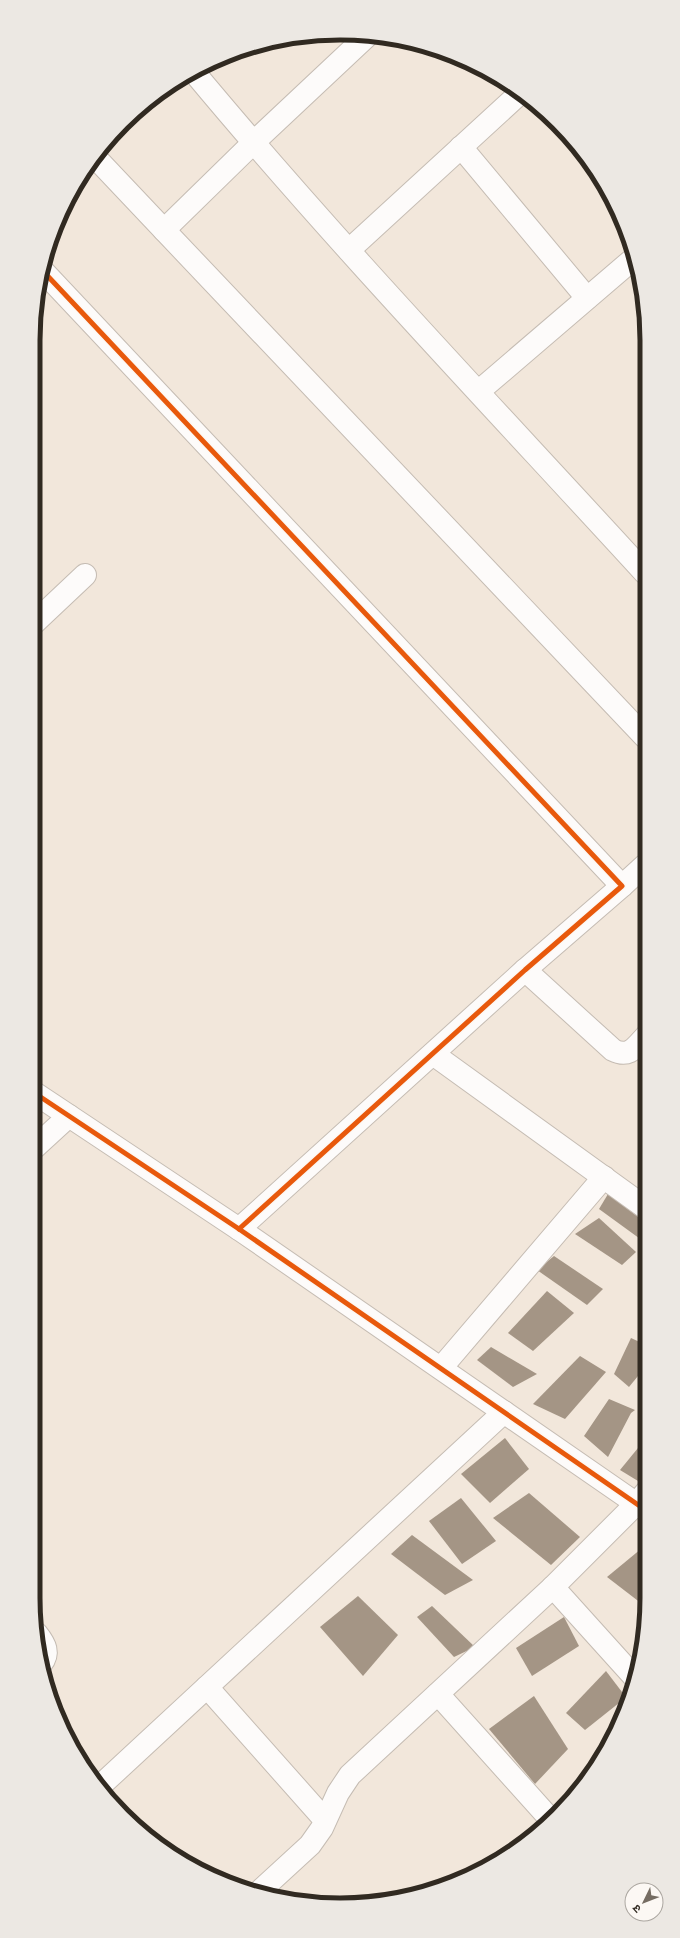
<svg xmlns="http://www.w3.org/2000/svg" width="680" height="1938" font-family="'Exo 2','Noto Sans Devanagari',sans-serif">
<rect width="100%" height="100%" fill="#f2e7db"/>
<g fill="#a49585">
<polygon points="608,1194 646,1223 646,1236 643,1241 599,1209"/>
<polygon points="599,1218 636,1252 622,1265 575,1234"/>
<polygon points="554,1256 603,1289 587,1305 537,1270"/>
<polygon points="547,1291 574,1313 533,1351 508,1333"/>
<polygon points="631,1338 646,1345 647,1365 629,1387 614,1374"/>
<polygon points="491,1347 537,1374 513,1387 477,1360"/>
<polygon points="580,1356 606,1372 565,1419 533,1404"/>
<polygon points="609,1399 635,1410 631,1413 608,1457 584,1436"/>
<polygon points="647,1437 647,1471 638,1481 620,1470"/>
<polygon points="505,1438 529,1469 490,1503 461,1474"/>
<polygon points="529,1493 580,1537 551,1565 493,1518"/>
<polygon points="461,1498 496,1541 462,1564 429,1521"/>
<polygon points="412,1535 473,1580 445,1595 391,1554"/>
<polygon points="647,1544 647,1598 646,1607 607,1577"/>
<polygon points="358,1596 398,1635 363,1676 320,1627"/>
<polygon points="432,1606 475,1647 454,1657 417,1617"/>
<polygon points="564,1617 579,1646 532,1676 516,1648"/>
<polygon points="606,1671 622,1692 624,1699 585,1730 566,1713"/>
<polygon points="534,1696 568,1749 535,1784 489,1729"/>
</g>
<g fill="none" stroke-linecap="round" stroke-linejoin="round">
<g stroke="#c5bcb3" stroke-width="24">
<g id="minor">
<path d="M 193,71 C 337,244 493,407 645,573"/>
<polyline points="461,147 587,298"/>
<polyline points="94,156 164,230 253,143 368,35"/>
<polyline points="164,230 645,737"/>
<polyline points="349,250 518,95"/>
<polyline points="42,270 622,886 525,970 239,1229"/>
<polyline points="479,391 632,260"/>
<polyline points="33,624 85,575"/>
<polyline points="622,886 645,865"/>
<path d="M 525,970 L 613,1050 C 629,1058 635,1048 646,1036"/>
<polyline points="433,1054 646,1208"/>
<polyline points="33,1092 239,1229 647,1511"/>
<polyline points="33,1149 69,1116"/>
<polyline points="441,1368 604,1177"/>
<polyline points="553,1587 636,1679"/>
<path d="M 37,1634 C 45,1644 50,1653 41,1664"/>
<polyline points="207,1687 325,1820"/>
<polyline points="438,1694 551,1820"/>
<polyline points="100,1786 504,1412"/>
<polyline points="261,1890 310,1845 322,1828 338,1793 350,1775 553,1587 636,1504 647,1491"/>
</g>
</g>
<use href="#minor" stroke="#fdfbfa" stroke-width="22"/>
<g stroke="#fcf8f4" stroke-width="8">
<g id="cycleway">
<polyline points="42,270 622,886 525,970 239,1229"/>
<polyline points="33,1092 239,1229 647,1511"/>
</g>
</g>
<use href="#cycleway" stroke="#e8590c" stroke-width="5"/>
</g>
<path d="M0 0H680V1938H0ZM340 40H340A300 300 0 0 1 640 340V1598A300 300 0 0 1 340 1898H340A300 300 0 0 1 40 1598V340A300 300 0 0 1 340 40Z" fill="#ece8e3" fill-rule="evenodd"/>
<path fill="none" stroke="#312a21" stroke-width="5" d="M340 40H340A300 300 0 0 1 640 340V1598A300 300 0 0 1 340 1898H340A300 300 0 0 1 40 1598V340A300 300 0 0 1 340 40Z"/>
<g transform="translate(644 1902) rotate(227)"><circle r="19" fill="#fcf8f4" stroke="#aba6a0"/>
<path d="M0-3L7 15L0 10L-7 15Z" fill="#756c62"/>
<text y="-6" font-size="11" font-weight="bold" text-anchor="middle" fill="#312a21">उ</text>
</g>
</svg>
